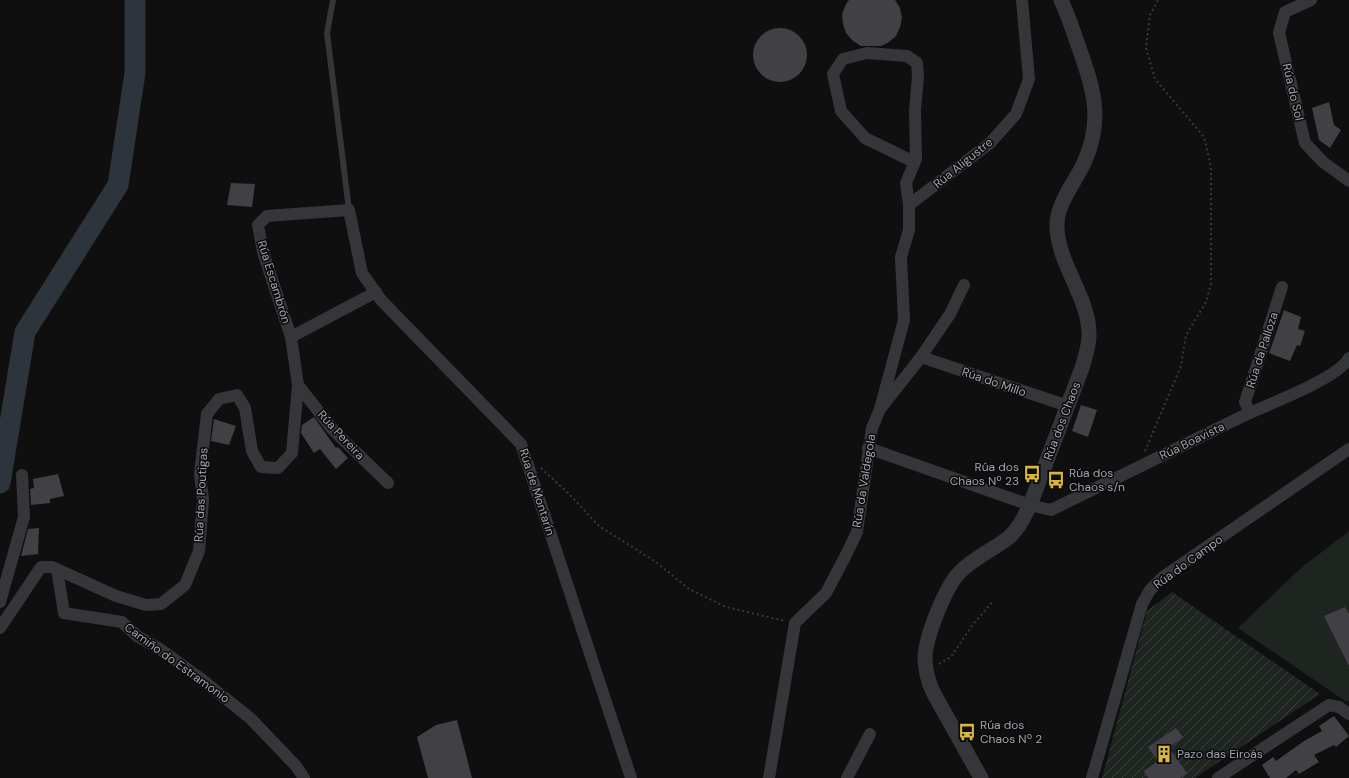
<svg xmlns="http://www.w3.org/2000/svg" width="1349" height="778" font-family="'DM Sans',sans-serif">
<defs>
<pattern id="garden-furrows" width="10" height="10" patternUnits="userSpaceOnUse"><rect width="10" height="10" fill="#1e241f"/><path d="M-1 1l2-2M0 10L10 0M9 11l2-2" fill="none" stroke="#3c413d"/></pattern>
</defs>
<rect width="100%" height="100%" fill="#0f0f10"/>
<polygon fill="url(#garden-furrows)" points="1172,592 1320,694 1195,778 1102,778 1147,611"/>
<polygon fill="#1e241f" points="1349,531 1349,702 1345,701 1238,628 1301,568"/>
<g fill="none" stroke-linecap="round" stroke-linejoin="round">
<polyline stroke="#2e343b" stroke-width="21" points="0,483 25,332 118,185 135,73 135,0"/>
</g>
<g fill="#414145">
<polygon points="849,0 895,0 900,8 902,18 900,27 896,36 889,42 881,46 861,46 853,41 846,33 843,24 842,14 846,4"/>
<circle cx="780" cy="55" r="27"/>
<polygon points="1329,102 1334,125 1341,130 1330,148 1319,140 1312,108"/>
<polygon points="231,183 255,184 252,207 227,205"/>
<polygon points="1284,310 1301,317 1298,329 1305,331 1300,346 1297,345 1290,361 1269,353"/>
<polygon points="1081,405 1097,410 1088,437 1072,431"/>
<polygon points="314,417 336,448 338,447 348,458 336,469 320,449 314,453 301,433 302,425"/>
<polygon points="214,419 236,426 229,445 211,441"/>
<polygon points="58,474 64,496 50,499 50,503 31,505 30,489 34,488 33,479"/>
<polygon points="39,528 38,554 21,556 28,529"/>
<polygon points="1345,607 1349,614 1349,666 1324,616"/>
<polygon points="1334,716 1349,736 1336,747 1334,745 1314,755 1319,762 1299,774 1296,770 1286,778 1270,778 1262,765 1273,757 1276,761 1304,741 1322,731 1319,726"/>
<polygon points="457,720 472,778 428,778 417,737 436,725"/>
<polygon points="1176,728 1183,737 1169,748 1187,773 1180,778 1148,778 1144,771 1158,761 1148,747"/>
</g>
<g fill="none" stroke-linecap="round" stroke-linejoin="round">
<g stroke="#38393d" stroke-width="2" stroke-dasharray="2 3" stroke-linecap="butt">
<polyline points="1145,451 1181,366 1186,335 1206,302 1211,284 1211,167 1204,137 1155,79 1146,48 1150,15 1158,0"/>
<polyline points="541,468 568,493 599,526 656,562 689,589 726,607 785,621"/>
<polyline points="939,664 951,657 971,627 993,601"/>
</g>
<polyline stroke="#353639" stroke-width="6" points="333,0 327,33 349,210"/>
<g stroke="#353639" stroke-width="12">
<polyline points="1311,0 1285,12 1279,33 1305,143 1323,162 1349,181"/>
<polyline points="909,205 990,143 1016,114 1029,79 1022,0"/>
<polyline points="291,337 376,292"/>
<polyline points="921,357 1068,406"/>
<polyline points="298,385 333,430 388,483"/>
<polyline points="880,409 904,320 901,257 909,230 909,205 906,183 916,159 915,110 918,76 917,63 907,56 867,53 843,59 833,74 841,111 865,138 914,162"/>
<polyline points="1250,413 1245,402 1282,287"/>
<path d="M 868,448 L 1030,505 L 1051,510 C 1115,479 1179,447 1243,416 C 1266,405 1338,379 1349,358"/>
<polyline points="57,569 64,613 122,622 137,636 160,649 200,678 250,718 296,766 304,778"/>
<polyline points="0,602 24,517 22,475"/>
<polyline points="0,628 41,567 52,567 116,596 146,605 161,604 185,585 199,551 203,500 200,474 207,414 219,399 237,395 245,408 252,451 261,467 278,468 292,453 298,385 291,337 263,252 258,225 267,216 349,210 362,273 381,300 521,444 631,778"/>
<polyline points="769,778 795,623 826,593 846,555 857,532 872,428 880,409 921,357 950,314 964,285"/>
<polyline points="847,778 870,734"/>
<polyline points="1092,778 1142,604 1150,590 1163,577 1349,449"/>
<polyline points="1218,778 1329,705 1339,707 1349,714"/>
</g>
<path stroke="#353639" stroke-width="15" d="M 981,778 L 933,692 C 928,681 925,669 925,657 C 926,636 945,588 959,573 C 973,558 993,550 1008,538 C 1019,529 1024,517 1030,505 L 1082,368 C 1085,357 1090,344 1089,332 C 1088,296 1057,262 1057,226 C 1056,206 1074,183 1083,165 C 1104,121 1094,89 1078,45 C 1073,30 1068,15 1061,0"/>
</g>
<defs>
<g id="bus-bare" transform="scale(1.38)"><path d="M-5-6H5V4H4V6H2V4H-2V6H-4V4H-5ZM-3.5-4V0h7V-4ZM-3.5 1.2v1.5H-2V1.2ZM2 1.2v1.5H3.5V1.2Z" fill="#dab73c" stroke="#0a0a0b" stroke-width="2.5" paint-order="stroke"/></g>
<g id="building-bare" transform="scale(1.38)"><path d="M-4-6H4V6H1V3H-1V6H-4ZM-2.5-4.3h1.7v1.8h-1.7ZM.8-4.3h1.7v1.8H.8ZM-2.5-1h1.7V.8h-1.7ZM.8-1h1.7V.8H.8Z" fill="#dab73c" stroke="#0a0a0b" stroke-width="2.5" paint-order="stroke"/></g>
</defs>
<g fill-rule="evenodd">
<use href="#bus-bare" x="1032" y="474"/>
<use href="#bus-bare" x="1056" y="480"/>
<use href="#bus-bare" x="967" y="732"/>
<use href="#building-bare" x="1164" y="754"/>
</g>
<g text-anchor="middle" stroke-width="3" stroke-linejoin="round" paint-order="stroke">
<g font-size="12" fill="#a2a4af" stroke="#0a0a0b">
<text transform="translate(1293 92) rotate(77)" y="4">Rúa do Sol</text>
<text transform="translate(963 163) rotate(-39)" y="4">Rúa Aligustre</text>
<text transform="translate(274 282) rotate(73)" y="4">Rúa Escambrón</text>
<text transform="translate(1262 350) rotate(-72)" y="4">Rúa da Palloza</text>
<text transform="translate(994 382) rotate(19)" y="4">Rúa do Millo</text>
<text transform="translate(1062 421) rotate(-69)" y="4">Rúa dos Chaos</text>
<text transform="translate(341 435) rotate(47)" y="4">Rúa Pereira</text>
<text transform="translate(1192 441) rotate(-26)" y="4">Rúa Boavista</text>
<text transform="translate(864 481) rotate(-81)" y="4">Rúa da Valdegola</text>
<text transform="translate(537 492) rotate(72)" y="4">Rúa de Montarín</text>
<text transform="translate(201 495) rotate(-87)" y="4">Rúa das Poutigas</text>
<text transform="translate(1188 562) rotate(-36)" y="4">Rúa do Campo</text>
<text transform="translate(177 663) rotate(36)" y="4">Camiño do Estramonio</text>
</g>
<g font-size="12" fill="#a2a4af" stroke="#0a0a0b" text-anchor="start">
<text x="1019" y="471" text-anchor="end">Rúa dos<tspan x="1019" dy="14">Chaos Nº 23</tspan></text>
<text x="1069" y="477">Rúa dos<tspan x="1069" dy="14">Chaos s/n</tspan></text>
<text x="980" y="729">Rúa dos<tspan x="980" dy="14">Chaos Nº 2</tspan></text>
<text x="1177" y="758">Pazo das Eiroás</text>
</g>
</g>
</svg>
